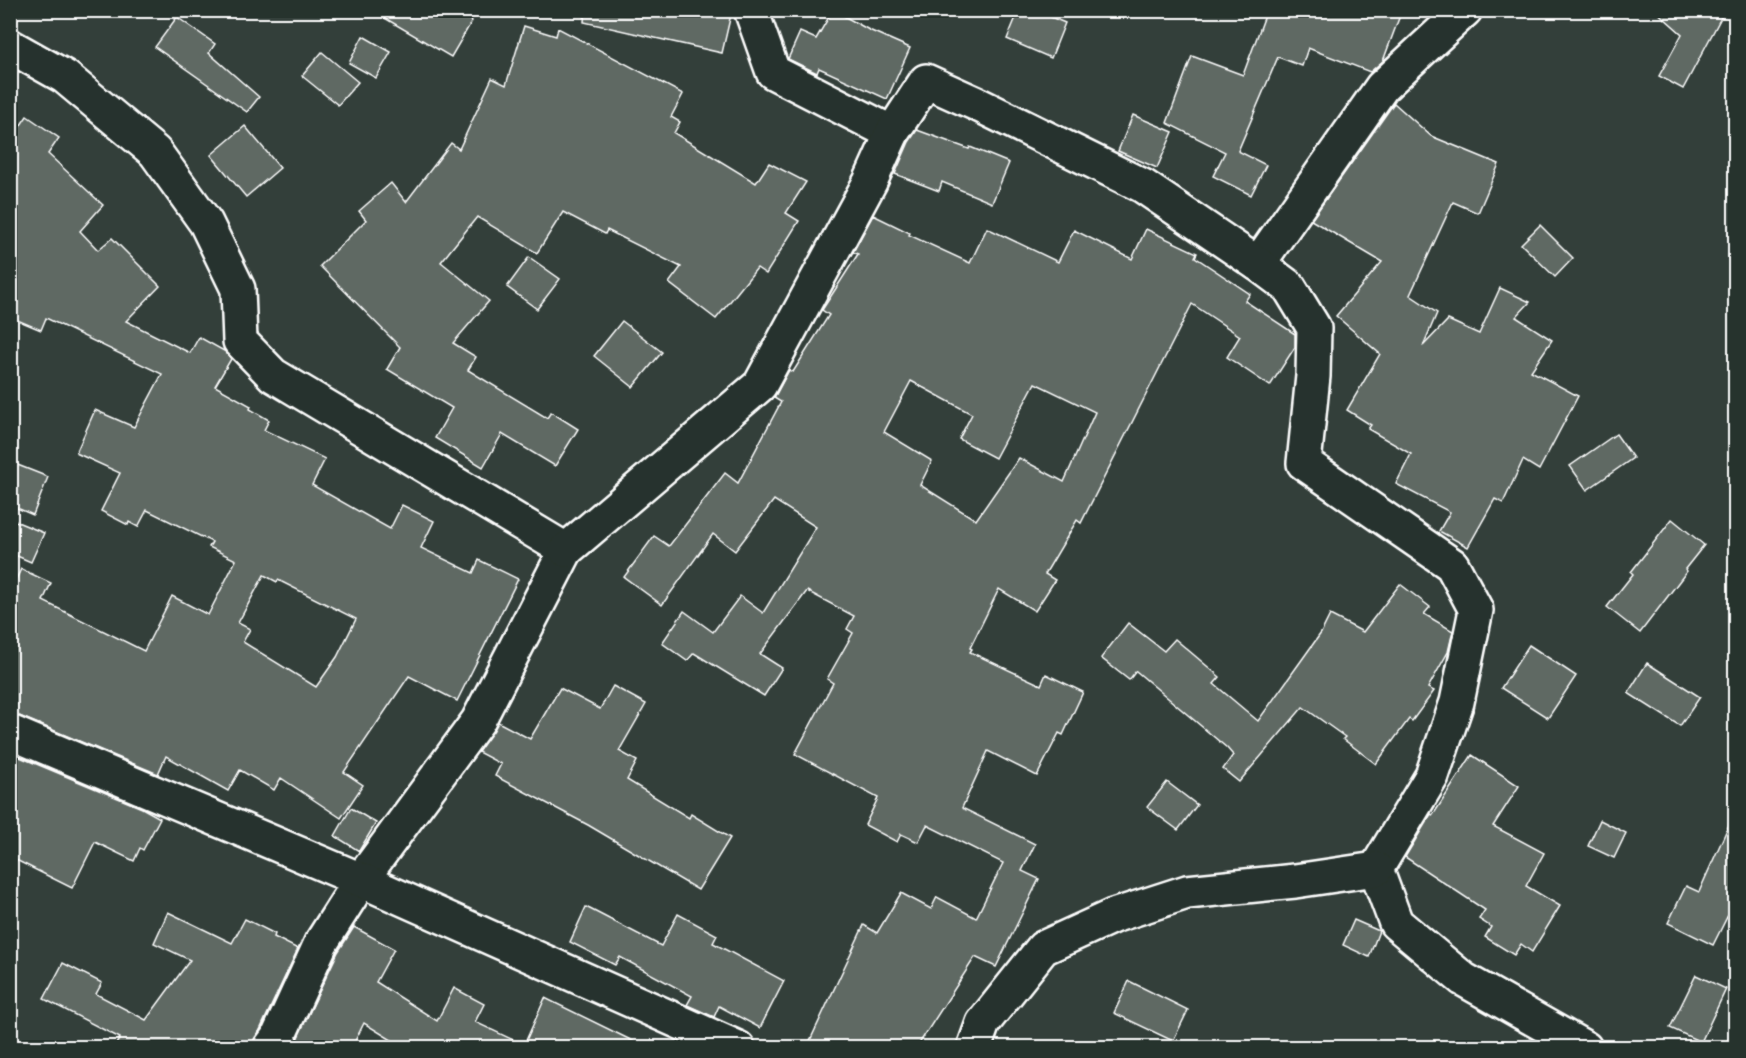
<svg xmlns="http://www.w3.org/2000/svg" width="1746" height="1058" font-family="'Indie Flower',sans-serif">
<rect width="100%" height="100%" fill="#333f3a"/>
<filter id="ink" filterUnits="userSpaceOnUse"><feTurbulence type="fractalNoise" baseFrequency=".0167" numOctaves="2"/><feDisplacementMap in="SourceGraphic" scale="12" xChannelSelector="R" yChannelSelector="G"/><feConvolveMatrix kernelMatrix="1 2 1 2 8 2 1 2 1" color-interpolation-filters="sRGB"/></filter>
<g filter="url(#ink)">
<g fill="#5f6964" stroke="#fff" stroke-width="1.5" fill-rule="evenodd">
<polygon points="371,10 453,10 472,21 451,57"/>
<polygon points="585,10 732,10 722,53 584,22"/>
<polygon points="833,10 869,30 910,48 887,99 819,68 817,73 788,59 800,32 816,39"/>
<polygon points="1019,10 1034,10 1065,23 1051,58 1007,39"/>
<polygon points="1267,10 1402,10 1383,61 1370,72 1308,48 1302,66 1278,57 1238,151 1266,165 1251,195 1213,176 1225,152 1167,123 1192,56 1243,75"/>
<polygon points="1655,10 1725,10 1683,89 1659,76 1682,34"/>
<polygon points="177,17 215,44 209,53 259,97 247,112 155,47"/>
<polygon points="524,26 556,36 558,28 683,94 671,117 680,122 674,133 756,183 769,163 806,182 786,213 799,221 766,274 757,268 716,319 669,283 681,267 607,230 605,234 563,212 537,253 477,217 441,262 489,301 453,343 476,357 468,370 547,418 551,412 578,429 555,466 502,434 483,467 435,438 452,408 387,369 400,347 320,266 366,220 359,211 391,183 406,202 451,143 459,149 492,78 506,85"/>
<polygon points="363,36 391,52 376,78 349,63"/>
<polygon points="322,52 358,82 338,105 302,76"/>
<polygon points="1394,103 1431,136 1499,164 1478,213 1453,202 1410,295 1437,313 1423,346 1448,320 1479,334 1500,288 1530,302 1516,317 1552,340 1531,371 1578,396 1539,470 1523,460 1503,503 1495,499 1468,547 1439,531 1450,512 1396,484 1411,454 1368,429 1371,425 1347,410 1380,354 1336,316 1382,262 1311,220"/>
<polygon points="1133,115 1173,132 1157,168 1118,151"/>
<path d="M 27,116 L 59,138 L 48,154 L 103,205 L 80,231 L 98,250 L 112,238 L 160,286 L 126,321 L 190,353 L 199,337 L 226,352 L 231,359 L 215,386 L 251,406 L 250,409 L 269,420 L 264,430 L 325,459 L 312,485 L 390,529 L 402,505 L 434,521 L 421,548 L 473,573 L 479,560 L 518,579 L 457,701 L 409,676 L 344,772 L 363,785 L 341,818 L 281,778 L 274,790 L 240,770 L 228,791 L 166,756 L 158,774 L 17,715 L 10,714 L 10,592 L 21,569 L 51,583 L 43,601 L 144,651 L 172,596 L 208,615 L 236,560 L 209,547 L 212,542 L 147,510 L 138,527 L 129,522 L 128,525 L 101,511 L 120,473 L 76,453 L 95,410 L 134,427 L 162,374 L 46,318 L 41,330 L 10,317 L 10,141 ZM 264,575 L 277,582 L 278,580 L 356,619 L 337,657 L 316,687 L 243,642 L 250,629 L 238,623 Z"/>
<polygon points="245,126 280,168 246,197 211,155"/>
<polygon points="917,130 969,149 970,147 1009,163 992,203 942,182 939,191 895,174 909,142"/>
<path d="M 873,215 L 910,233 L 909,235 L 970,263 L 987,228 L 1058,262 L 1074,230 L 1132,259 L 1146,229 L 1197,253 L 1195,257 L 1250,294 L 1245,301 L 1295,334 L 1295,347 L 1270,386 L 1227,357 L 1240,336 L 1192,304 L 1081,523 L 1077,520 L 1045,574 L 1055,580 L 1035,611 L 999,589 L 970,648 L 972,649 L 970,652 L 1041,685 L 1046,674 L 1083,692 L 1063,735 L 1059,733 L 1037,776 L 988,751 L 962,808 L 1035,844 L 1022,871 L 1039,879 L 996,967 L 975,957 L 917,1047 L 807,1047 L 864,925 L 877,933 L 901,893 L 931,909 L 937,897 L 976,918 L 1003,863 L 927,825 L 918,842 L 901,834 L 897,842 L 865,825 L 878,798 L 795,754 L 833,683 L 827,679 L 853,633 L 847,629 L 854,616 L 807,591 L 760,654 L 782,668 L 764,696 L 694,653 L 687,661 L 662,643 L 684,611 L 713,632 L 740,596 L 763,613 L 816,527 L 774,500 L 735,551 L 713,534 L 662,605 L 624,577 L 654,536 L 669,546 L 725,473 L 738,483 L 781,402 L 774,398 L 789,370 L 793,372 L 829,315 L 822,310 L 858,254 L 853,252 ZM 911,381 L 972,414 L 959,439 L 995,458 L 1035,383 L 1095,412 L 1064,482 L 1019,458 L 976,520 L 920,485 L 932,461 L 884,432 Z"/>
<polygon points="1540,225 1573,258 1555,277 1521,244"/>
<polygon points="529,257 560,279 537,309 507,287"/>
<polygon points="622,321 662,352 633,387 594,356"/>
<polygon points="1616,434 1633,458 1587,490 1570,466"/>
<polygon points="10,462 48,477 33,515 10,505"/>
<polygon points="10,519 44,533 31,562 10,553"/>
<polygon points="1672,519 1704,545 1685,569 1687,571 1640,633 1607,607 1633,574 1631,572"/>
<polygon points="1400,584 1430,607 1424,614 1453,631 1448,652 1428,688 1434,691 1412,721 1409,719 1376,764 1343,739 1345,737 1303,707 1239,782 1223,769 1233,755 1227,748 1136,671 1129,680 1101,658 1128,623 1164,651 1175,639 1220,677 1214,684 1258,721 1321,633 1330,615 1363,632"/>
<polygon points="1529,645 1576,676 1548,718 1501,688"/>
<polygon points="1647,663 1700,697 1680,726 1628,693"/>
<polygon points="613,686 646,704 619,751 637,761 627,780 689,818 691,814 730,838 698,890 588,825 495,776 501,764 478,752 498,722 530,739 560,688 600,709"/>
<polygon points="10,753 142,808 160,818 143,850 140,848 134,861 95,842 72,888 10,857"/>
<polygon points="1472,755 1519,786 1493,826 1544,853 1526,886 1560,906 1532,952 1521,944 1514,955 1485,937 1491,927 1479,919 1485,910 1405,857 1431,814 1433,815"/>
<polygon points="1167,782 1197,805 1178,830 1147,807"/>
<polygon points="351,808 376,823 359,851 335,836"/>
<polygon points="1736,809 1736,899 1713,945 1668,923 1686,886 1699,892"/>
<polygon points="1600,820 1626,833 1614,858 1588,846"/>
<polygon points="586,907 661,946 678,914 717,935 713,943 784,981 760,1028 719,1006 714,1017 687,1005 692,996 620,957 615,965 570,942"/>
<polygon points="168,912 232,943 245,919 275,934 274,937 298,949 252,1047 114,1047 120,1038 44,999 63,963 102,983 96,994 146,1020 190,960 154,943"/>
<polygon points="1354,920 1379,931 1369,957 1343,945"/>
<polygon points="354,927 394,949 376,982 437,1021 454,988 484,1004 475,1022 524,1045 545,998 645,1047 403,1047 364,1023 352,1047 293,1047 338,952"/>
<polygon points="1696,975 1726,989 1701,1042 1670,1028"/>
<polygon points="1129,981 1188,1010 1173,1041 1114,1013"/>
</g>
<g fill="none" stroke-linecap="round" stroke-linejoin="round">
<g stroke="#fff" stroke-width="38">
<g id="minor">
<polyline points="751,10 773,72 892,133"/>
<polyline points="10,46 65,77 155,152 206,223 238,289 240,341 273,375 566,550 478,721 361,880 321,943 278,1037 270,1048"/>
<polyline points="1258,264 1382,87 1465,10"/>
<polyline points="566,550 760,385 870,182 892,133 926,81 977,104 1143,186 1258,264 1289,287 1314,328 1313,376 1304,463 1452,565 1476,610 1457,702 1432,776 1376,869 1396,923 1463,979 1585,1048"/>
<polyline points="10,732 361,880 738,1048"/>
<polyline points="974,1048 983,1023 1043,948 1113,916 1187,892 1295,881 1376,869"/>
</g>
</g>
<use href="#minor" stroke="#26332d" stroke-width="33"/>
</g>
</g>
<rect width="1746" height="1058" fill="none" stroke="#26332d" stroke-width="36"/>
<rect x="18" y="18" width="1710" height="1022" fill="none" stroke="#fff" stroke-width="2" filter="url(#ink)"/>
</svg>
